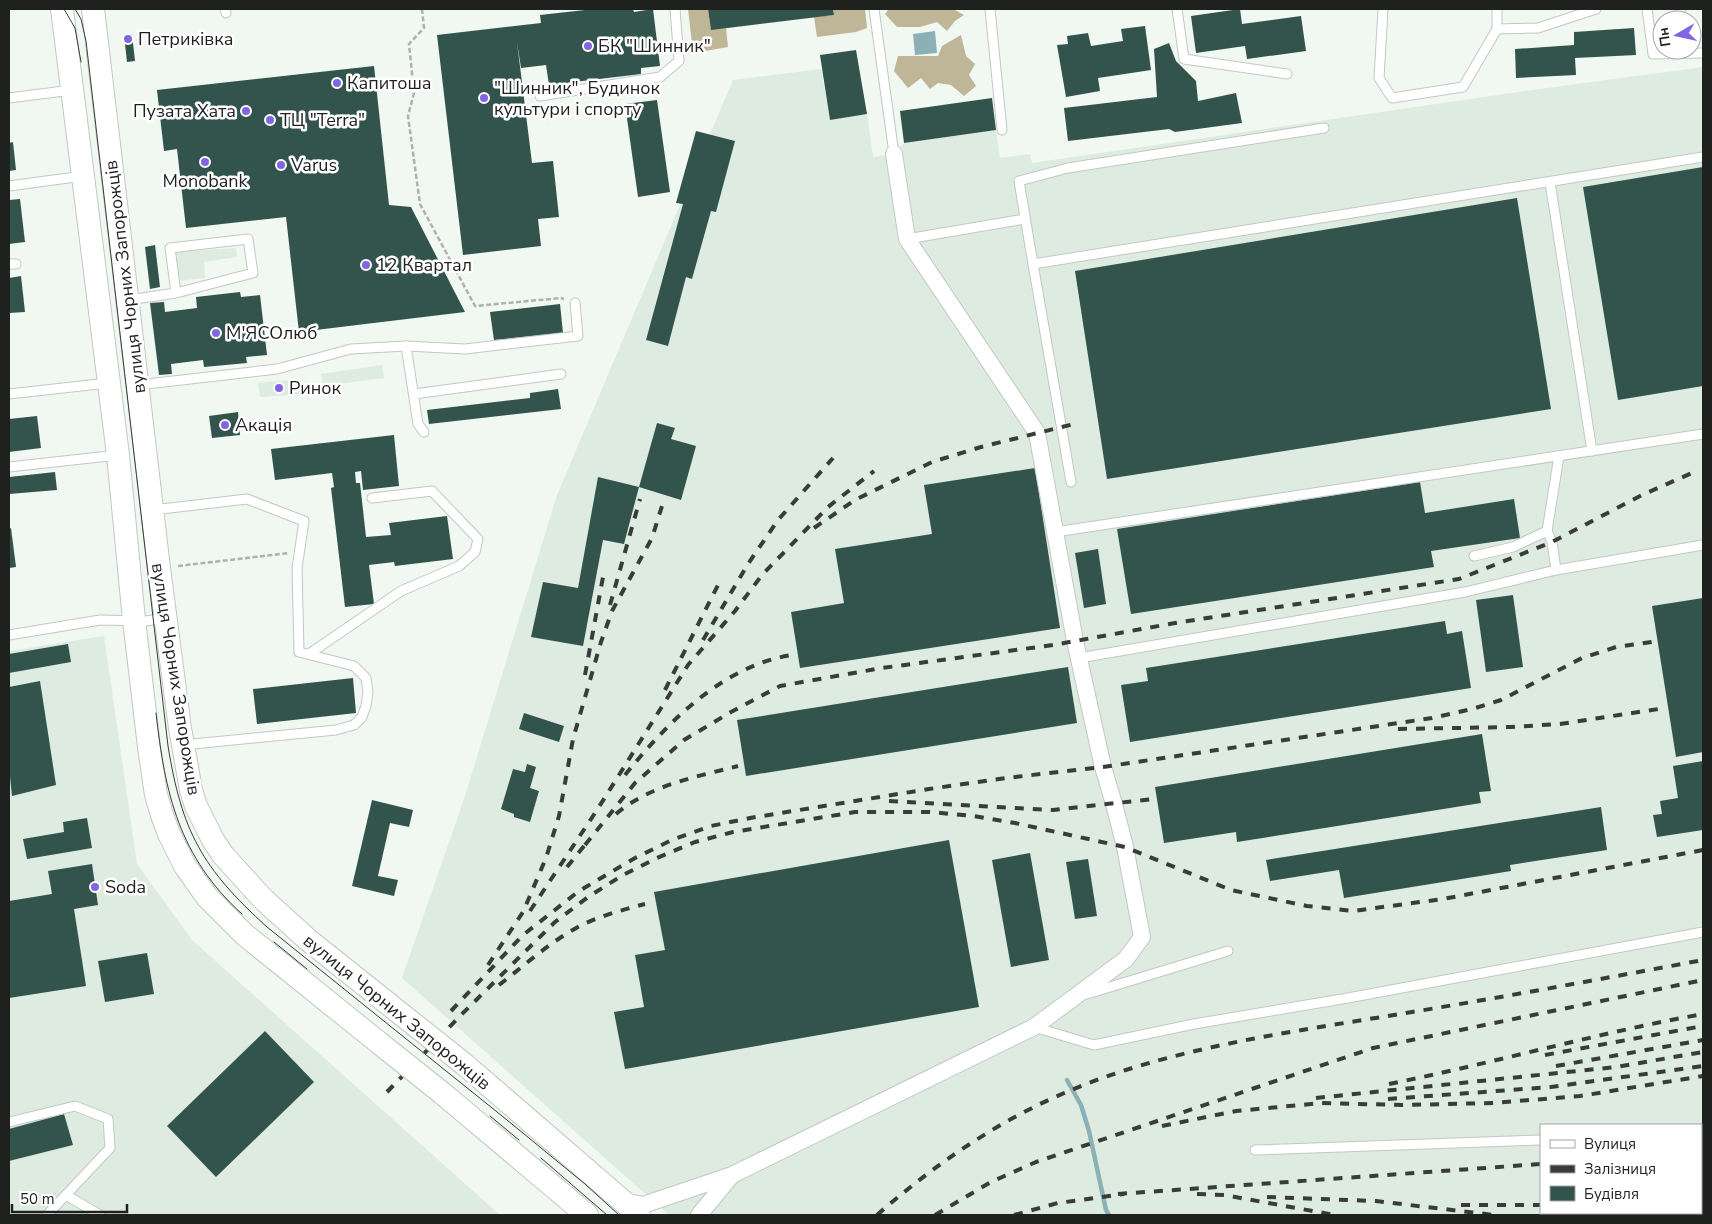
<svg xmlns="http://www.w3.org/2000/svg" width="1712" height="1224" font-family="'Nunito Sans',sans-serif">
<rect width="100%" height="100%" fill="#f1f7f1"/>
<g fill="#deebe0" fill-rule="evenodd">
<path d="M 1703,67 L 1703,1215 L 669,1215 L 402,978 L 465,796 L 557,495 L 733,80 L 821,69 L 830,120 L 867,114 L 873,157 L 894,154 L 904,143 L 996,130 L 1000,158 L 1030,154 L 1032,163 L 1525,91 ZM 1541,1125 L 1701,1125 L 1701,1213 L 1541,1213 Z"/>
<polygon points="236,248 237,257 204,262 205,278 178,281 175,252"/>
<polygon points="382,365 384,378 323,386 321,374"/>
<polygon points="299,379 300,394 260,397 258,383"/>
<polygon points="104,636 137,864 192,940 500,1215 9,1215 9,651"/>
</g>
<g fill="#bfb698">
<polygon points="688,9 708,9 711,29 726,28 728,47 705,51 692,44"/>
<polygon points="833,9 865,9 867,28 856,32 817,37 814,17 834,15"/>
<polygon points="889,9 953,9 964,15 955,21 947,31 937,22 920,27 897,27 885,14"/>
<polygon points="961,35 966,56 975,64 969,75 976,86 964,96 951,85 938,83 930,89 921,78 908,88 894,71 898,56 938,56 942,46"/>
</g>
<polygon fill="#8bb1b6" points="935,31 937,53 915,55 913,34"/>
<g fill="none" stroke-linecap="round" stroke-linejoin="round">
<polyline stroke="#8bb1b6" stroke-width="4.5" points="1067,1080 1081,1105 1089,1131 1106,1210 1109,1215"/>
</g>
<g fill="#32544c">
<polygon points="594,9 633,9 634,12 653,9 660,66 641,68 641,74 549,85 546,65 521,68 517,42 532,163 553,161 559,217 538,219 541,246 463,255 437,35 541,23 540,15"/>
<polygon points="708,9 833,9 834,15 711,30"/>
<polygon points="1240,9 1242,24 1301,16 1306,51 1247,59 1245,46 1196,53 1191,16"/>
<polygon points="1145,26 1151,70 1098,78 1100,91 1066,97 1057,45 1068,44 1067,36 1088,33 1091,46 1123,41 1121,29"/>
<polygon points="1634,28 1636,55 1575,58 1576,75 1516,78 1515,49 1574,45 1574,32"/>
<polygon points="132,34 135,61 127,62 124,35"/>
<polygon points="1169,43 1176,61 1196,81 1198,101 1236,93 1242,123 1175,132 1169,129 1068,141 1064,108 1157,97 1154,49"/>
<polygon points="856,50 867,114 830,120 820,55"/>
<polygon points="374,66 389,205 411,207 465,312 299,332 286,217 186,228 177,149 164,151 157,90"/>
<polygon points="992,98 996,130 904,143 900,111"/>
<polygon points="657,100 670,192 638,197 625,104"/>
<polygon points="696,131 735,141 716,212 711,211 692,279 686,277 668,346 646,340 683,204 676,203"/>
<polygon points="13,142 16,170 9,171 9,143"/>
<polygon points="1703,167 1703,386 1618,400 1583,187"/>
<polygon points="1517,198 1551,409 1107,479 1075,271"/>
<polygon points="20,199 25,242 9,244 9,200"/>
<polygon points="155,245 160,287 150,289 145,247"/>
<polygon points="21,276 25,312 9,313 9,278"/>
<polygon points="240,292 241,297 260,295 267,355 246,357 247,363 204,367 203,360 171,364 172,374 159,375 150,303 164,302 165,312 197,308 196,297"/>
<polygon points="560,304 563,333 494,340 490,312"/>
<polygon points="558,389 561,409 429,424 427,410 530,398 530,393"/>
<polygon points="238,412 240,435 212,438 209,416"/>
<polygon points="37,416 41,448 9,452 9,419"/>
<polygon points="657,423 675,428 671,439 696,446 681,500 639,487"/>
<polygon points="394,435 399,486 363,490 361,471 355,472 356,483 360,483 366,537 391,535 389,523 447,516 453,559 395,566 394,562 369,565 374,604 345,607 331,488 334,487 332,473 275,480 271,449"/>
<polygon points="1035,468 1060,628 800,668 791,612 844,603 835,549 932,534 924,485"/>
<polygon points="55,472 57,490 9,494 9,477"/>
<polygon points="598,477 639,487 624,544 603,540 583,646 531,637 543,582 578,588"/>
<polygon points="1420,482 1425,513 1514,499 1520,538 1431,551 1434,567 1131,614 1117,529"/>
<polygon points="11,528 16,567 9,568 9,529"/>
<polygon points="1098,549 1106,604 1084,608 1075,553"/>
<polygon points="1513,595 1523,667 1486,672 1476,600"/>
<polygon points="1703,598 1703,752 1676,757 1652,606"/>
<polygon points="1445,621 1447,634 1462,631 1471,688 1130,742 1121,685 1148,681 1146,668"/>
<polygon points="68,644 71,662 9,673 9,654"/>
<polygon points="1068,667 1077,723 746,776 737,720"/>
<polygon points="353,678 356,713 257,724 253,689"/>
<polygon points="40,681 56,785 12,796 9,767 9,687"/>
<polygon points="524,713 564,726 559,742 519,729"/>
<polygon points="1482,734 1491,791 1479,792 1481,803 1237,842 1236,832 1164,843 1155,787"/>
<polygon points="1703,761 1703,830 1657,837 1653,815 1662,814 1660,801 1678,798 1673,766"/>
<polygon points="527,764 536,767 530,788 539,791 530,822 514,817 514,814 501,809 513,769 525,772"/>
<polygon points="372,800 413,810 409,827 390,823 378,876 398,880 394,896 352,886"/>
<polygon points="1601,807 1607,850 1510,865 1511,871 1344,898 1339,870 1270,881 1266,860"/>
<polygon points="87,818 92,848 27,859 23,839 64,832 63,822"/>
<polygon points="949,840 979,1007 625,1069 614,1012 644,1007 635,955 665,950 654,892"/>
<polygon points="1030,853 1049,960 1011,967 992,860"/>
<polygon points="1088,859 1097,916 1075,919 1066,862"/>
<polygon points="92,864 98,905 74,909 86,986 9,998 9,901 52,894 48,871"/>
<polygon points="147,953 154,994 105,1002 98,961"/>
<polygon points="265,1031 314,1082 216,1177 167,1126"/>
<polygon points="64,1114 73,1145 9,1161 9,1129"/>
<polygon points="1703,1144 1703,1215 1634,1215 1634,1213 1701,1213 1701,1145"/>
</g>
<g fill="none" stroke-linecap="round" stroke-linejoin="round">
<g stroke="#c2c8c3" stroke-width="11">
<g id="service">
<polyline points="225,9 226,13"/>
<polyline points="874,9 894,154"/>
<polyline points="990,9 1002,130"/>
<polyline points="1177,9 1184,59 1287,74"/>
<polyline points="1383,9 1379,78 1392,98 1463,87 1497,29 1497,9"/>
<polyline points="1647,9 1653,54 1703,53"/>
<polyline points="1680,9 1682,20"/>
<polyline points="1497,29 1538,28 1596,9"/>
<polyline points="540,96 660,77 679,61 675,9"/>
<polyline points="9,98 72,90"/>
<polyline points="1550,182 1592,451"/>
<polyline points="9,186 83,176"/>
<polyline points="907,239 1025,219"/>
<polyline points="9,264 16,264"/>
<polyline points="1033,264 1019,181 1068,168 1324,128"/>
<polyline points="128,300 176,293 253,273 248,239 170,248 176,293"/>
<polyline points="406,346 418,424 424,432"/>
<polyline points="138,385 277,369 351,349 406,346 465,349 578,336 575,303"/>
<polyline points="9,394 108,383"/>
<polyline points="414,394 561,374"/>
<polyline points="9,467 118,455"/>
<polyline points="1071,482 1033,264 1703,157"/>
<polyline points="153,510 247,499 304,521 297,568 299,652 354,666 366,678 368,692 366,706 362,717 354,725 336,730 183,745"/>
<polyline points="1055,532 1703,434"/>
<polyline points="1474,556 1513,547 1547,531"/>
<polyline points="1556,570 1703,545"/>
<polyline points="9,635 100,620 146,621 165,618"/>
<polyline points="309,654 401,591 459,566 475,552 478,539 432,491 372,498"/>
<polyline points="1079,658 1465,592 1556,570 1552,542 1547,531 1559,456"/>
<polyline points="1087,994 1228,951"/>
<polyline points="1034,1027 1094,1045 1194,1024 1348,998 1703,932"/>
<polyline points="9,1122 75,1106 108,1119 110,1148 47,1215"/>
<polyline points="1701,1129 1703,1128"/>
<polyline points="1255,1150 1541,1140"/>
<polyline points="66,1195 100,1215"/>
<polyline points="1592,1213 1593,1215"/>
</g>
</g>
<g stroke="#c2c8c3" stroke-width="18">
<g id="minor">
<polyline points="623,1201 643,1205 732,1175 1034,1027 1126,959 1142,937 1125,847 1114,804 1103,767 1075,641 1037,433 907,239 894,154"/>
<polyline points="699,1215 732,1175"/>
</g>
</g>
<g stroke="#c2c8c3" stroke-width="24">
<g id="secondary">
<polyline points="62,9 118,455 134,620 149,747 156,795 162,815 169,834 185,866 207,897 245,935 378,1042"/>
<polyline points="93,9 159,568 180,728 191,790 196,806 213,840 223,855 263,899 307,939 401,1014"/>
<polyline points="464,1064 639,1215"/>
<polyline points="442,1093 587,1215"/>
</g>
</g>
<g stroke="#aeb2ae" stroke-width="2.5" stroke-dasharray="5 2.5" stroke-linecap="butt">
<polyline points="422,9 424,28 409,44 414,93 408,116 420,204 475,306 561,298 564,299"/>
<polyline points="178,566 289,553"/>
</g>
<use href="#service" stroke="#fff" stroke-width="9"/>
<use href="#minor" stroke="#fff" stroke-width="16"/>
<use href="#secondary" stroke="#fff" stroke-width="22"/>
<g stroke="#393c39" stroke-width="1">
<polyline points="64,9 75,28 81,62"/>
<path d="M 75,9 L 81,19 L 86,41 L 168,746 C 182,832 202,868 267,927 L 507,1120 L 585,1184 L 619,1215"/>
<path d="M 156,713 C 165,794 179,857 242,914"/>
<polyline points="274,942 307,969"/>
<polyline points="490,1116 519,1140"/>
<polyline points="541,1158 607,1215"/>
</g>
<g stroke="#393c39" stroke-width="4" stroke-dasharray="9 9" stroke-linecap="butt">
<polyline points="814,528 855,500 932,462 981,447 1074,424"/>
<polyline points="610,605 640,499"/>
<polyline points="703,640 748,564 778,520 833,458"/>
<polyline points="585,675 603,577"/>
<polyline points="665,690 718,585"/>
<polyline points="1398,729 1511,727 1560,724 1665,708"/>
<path d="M 625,775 C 668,722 722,666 792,655"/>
<polyline points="889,801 1053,810 1153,799"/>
<path d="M 616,814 C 650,785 696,777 738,766"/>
<polyline points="585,845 635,783 684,740 731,712 780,686 882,668 1053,645 1175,623 1459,579 1552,542 1642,495 1692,473"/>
<polyline points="567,867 589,840"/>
<polyline points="530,911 597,810 688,665 735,611 762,575 828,507 874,471"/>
<polyline points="488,965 523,912 546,858 559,816 573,739 601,642 612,611 652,538 662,506"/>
<path d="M 499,985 C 525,965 550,942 578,927 C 599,916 622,910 645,904"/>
<polyline points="451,1011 523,935 579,891 635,858 674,839 711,826 750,818 929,789 1006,778 1103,767 1432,718 1472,709 1501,700 1582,658 1616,647 1652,642"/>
<polyline points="1545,1055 1703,1026"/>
<polyline points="1556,1066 1703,1040"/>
<path d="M 1389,1084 C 1494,1063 1597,1033 1703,1014"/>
<polyline points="387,1092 460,1016 555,922 588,897 623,875 657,858 695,842 733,832 855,812 930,812 973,816 1015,823 1125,847 1231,890 1307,906 1353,911 1443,899 1703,850"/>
<polyline points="1316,1098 1616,1067 1703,1052"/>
<polyline points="1388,1099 1551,1087 1703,1066"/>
<polyline points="1162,1126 1236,1111 1322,1103 1402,1105 1493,1103 1580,1096 1703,1076"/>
<polyline points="1118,1194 1541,1164"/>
<polyline points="1197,1194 1224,1195 1335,1215"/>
<polyline points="1267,1197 1376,1201 1494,1215"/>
<polyline points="1461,1205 1541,1205"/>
<path d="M 877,1215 C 934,1165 999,1120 1069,1091 C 1175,1046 1299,1031 1412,1012 C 1510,996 1606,978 1703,960"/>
<polyline points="935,1215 991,1182 1036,1162 1373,1048 1703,980"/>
<polyline points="1014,1215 1058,1203 1124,1194"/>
<polyline points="1592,1215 1621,1213"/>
</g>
<g stroke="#c2c8c3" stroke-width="24" stroke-linecap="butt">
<g id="secondary-bridge">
<polyline points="401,1014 464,1064"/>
<polyline points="378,1042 442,1093"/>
</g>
</g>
<use href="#secondary-bridge" stroke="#fff" stroke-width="22"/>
</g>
<g fill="#8166e2" stroke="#fff" stroke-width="2">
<circle cx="128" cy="39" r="5"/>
<circle cx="588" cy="46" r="5"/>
<circle cx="337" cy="83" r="5"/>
<circle cx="484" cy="98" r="5"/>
<circle cx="246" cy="111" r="5"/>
<circle cx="270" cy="120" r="5"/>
<circle cx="205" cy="162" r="5"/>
<circle cx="281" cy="165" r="5"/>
<circle cx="366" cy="265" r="5"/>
<circle cx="216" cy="333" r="5"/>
<circle cx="279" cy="388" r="5"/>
<circle cx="225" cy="425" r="5"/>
<circle cx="95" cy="887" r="5"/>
</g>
<g text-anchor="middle" stroke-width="5" stroke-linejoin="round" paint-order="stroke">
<g font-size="18" fill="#1f211f" stroke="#fff" text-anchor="start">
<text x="138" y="45">Петриківка</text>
<text x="598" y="52">БК "Шинник"</text>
<text x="347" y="89">Капитоша</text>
<text x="494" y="94">"Шинник", Будинок<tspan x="494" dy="21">культури і спорту</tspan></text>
<text x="236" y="117" text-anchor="end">Пузата Хата</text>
<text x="280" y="126">ТЦ "Terra"</text>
<text x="291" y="171">Varus</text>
<text x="205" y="187" text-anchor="middle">Monobank</text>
<text x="376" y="271">12 Квартал</text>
<text x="226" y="339">М'ЯСОлюб</text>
<text x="289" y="394">Ринок</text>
<text x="235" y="431">Акація</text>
<text x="105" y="893">Soda</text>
</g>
<g font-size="18" fill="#1f211f" stroke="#fff">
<text transform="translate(125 277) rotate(-97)" y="6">вулиця Чорних Запорожців</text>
<text transform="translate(176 679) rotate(81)" y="6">вулиця Чорних Запорожців</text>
<text transform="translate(397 1012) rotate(39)" y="6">вулиця Чорних Запорожців</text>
</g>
</g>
<rect width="1712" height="1224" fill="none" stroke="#1f211f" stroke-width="20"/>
<rect x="1540" y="1124" width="162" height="90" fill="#ffffff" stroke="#a5a6a5"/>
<rect x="1550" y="1140" width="25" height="8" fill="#ffffff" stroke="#a5a6a5"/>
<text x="1584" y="1149" font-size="15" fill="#1f211f">Вулиця</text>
<rect x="1550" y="1165" width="25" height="8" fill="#393c39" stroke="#a5a6a5"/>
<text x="1584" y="1174" font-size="15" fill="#1f211f">Залізниця</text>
<rect x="1550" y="1186" width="25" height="15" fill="#32544c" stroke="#a5a6a5"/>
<text x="1584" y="1199" font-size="15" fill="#1f211f">Будівля</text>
<g transform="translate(1677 35) rotate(261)"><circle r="24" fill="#ffffff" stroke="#a5a6a5"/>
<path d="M0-4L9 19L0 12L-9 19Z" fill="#8166e2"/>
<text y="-8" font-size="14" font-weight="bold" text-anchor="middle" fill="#1f211f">Пн</text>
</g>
<path d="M12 1204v8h115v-8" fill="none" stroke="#1f211f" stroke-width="2.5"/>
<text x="20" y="1204" font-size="15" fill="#1f211f" stroke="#ffffff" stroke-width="4" paint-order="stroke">50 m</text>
</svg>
